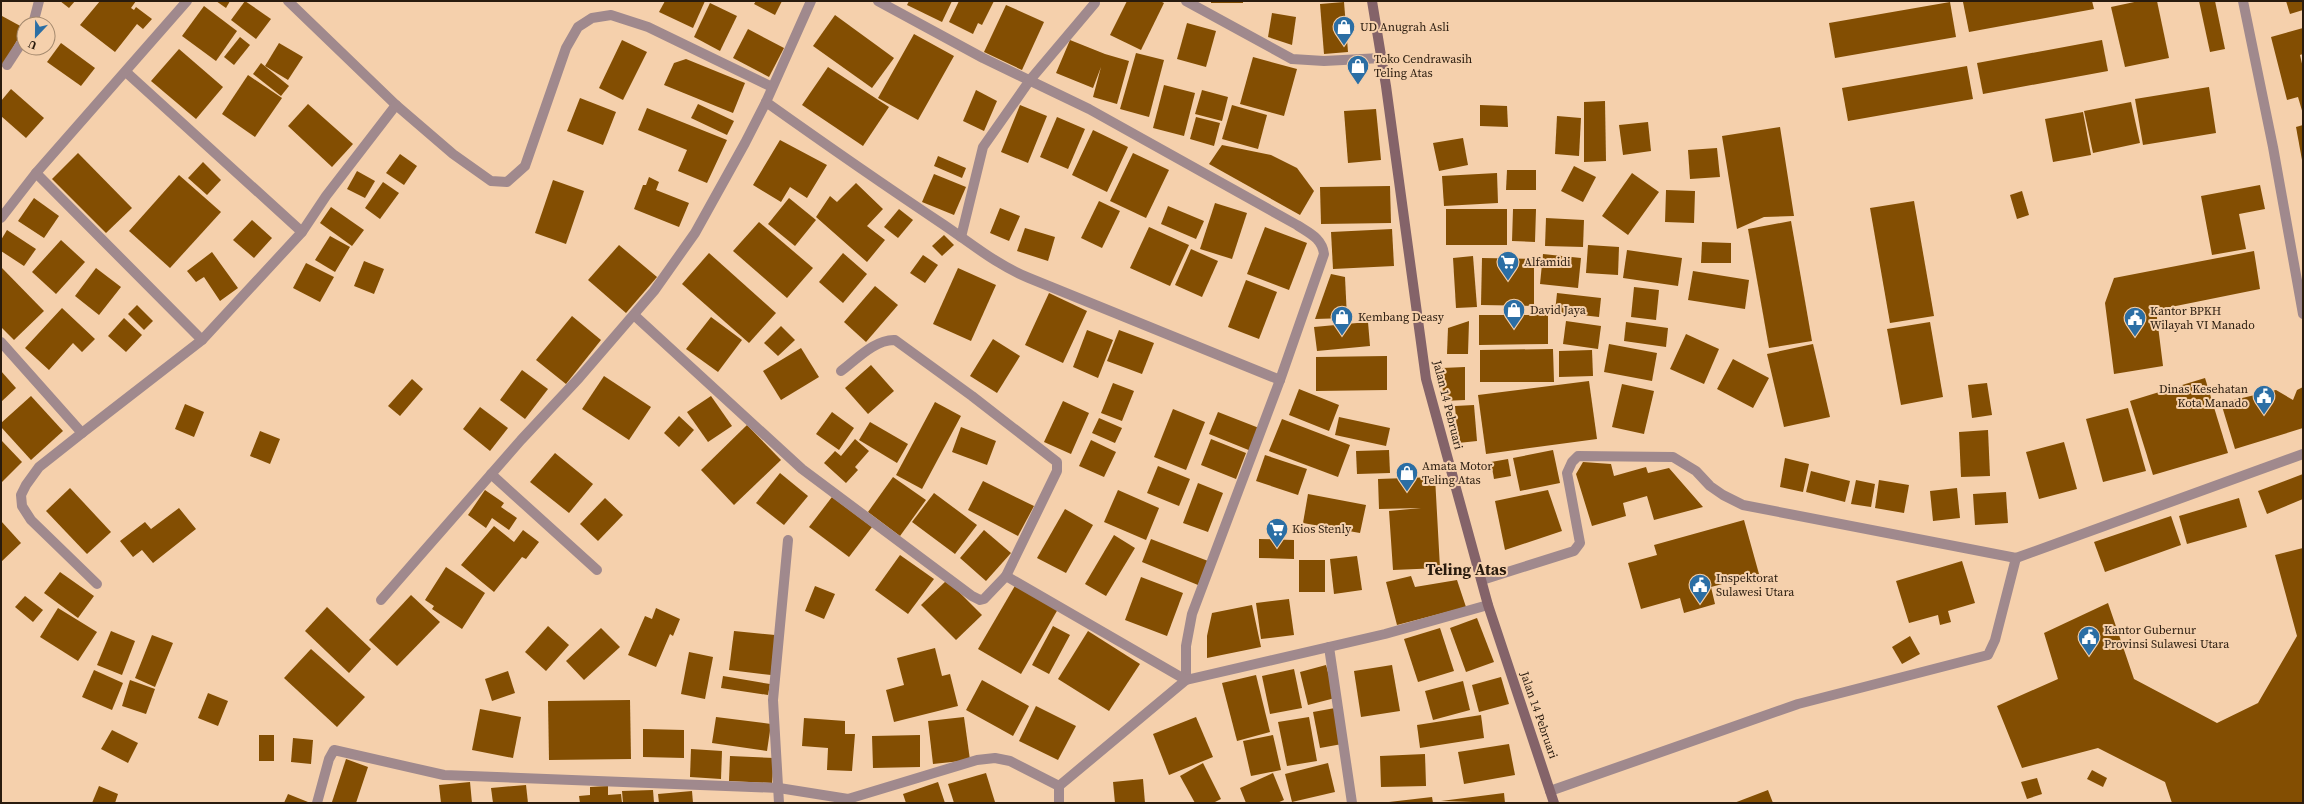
<svg xmlns="http://www.w3.org/2000/svg" width="2304" height="804" font-family="'Source Serif 4',serif">
<rect width="100%" height="100%" fill="#f5d0ac"/>
<g fill="#834e02">
<polygon points="60,1 75,1 69,8"/>
<polygon points="100,1 136,1 131,8 134,10 136,7 152,19 143,29 137,24 115,52 80,25"/>
<polygon points="216,1 230,1 226,8"/>
<polygon points="245,1 271,19 256,39 231,20"/>
<polygon points="665,1 705,1 693,28 659,12"/>
<polygon points="756,1 782,1 775,15 754,4"/>
<polygon points="909,1 952,1 942,22 907,5"/>
<polygon points="959,1 994,1 982,25 978,23 973,34 949,22"/>
<polygon points="1127,1 1160,1 1164,3 1141,50 1110,35"/>
<rect x="1211" y="1" width="32" height="2"/>
<polygon points="1967,1 2092,1 2094,9 1969,32 1963,2"/>
<polygon points="2139,1 2157,1 2169,58 2125,67 2111,7"/>
<polygon points="2199,1 2215,1 2225,49 2210,52"/>
<polygon points="2286,1 2303,1 2303,10 2290,14"/>
<polygon points="1344,2 1348,52 1324,54 1320,4"/>
<polygon points="1950,2 1956,37 1835,58 1829,23"/>
<polygon points="710,3 737,16 720,51 694,37"/>
<polygon points="1006,5 1044,22 1022,70 984,52"/>
<polygon points="204,6 237,31 216,61 182,36"/>
<polygon points="1272,13 1296,17 1292,45 1268,37"/>
<polygon points="835,15 894,58 872,88 813,46"/>
<polygon points="2,16 24,28 1,69 1,19"/>
<polygon points="1187,23 1216,31 1206,67 1177,59"/>
<polygon points="2303,28 2303,54 2300,55 2303,68 2303,114 2298,97 2287,100 2271,37"/>
<polygon points="748,29 784,48 769,77 733,58"/>
<polygon points="914,34 954,56 918,120 878,98"/>
<polygon points="240,37 250,45 234,65 224,57"/>
<polygon points="622,40 647,52 623,100 599,88"/>
<polygon points="1070,40 1105,54 1129,61 1117,104 1093,97 1101,67 1093,88 1056,73"/>
<polygon points="2102,40 2108,71 1983,94 1977,63"/>
<polygon points="61,43 95,68 81,86 47,62"/>
<polygon points="279,43 303,57 288,80 265,66"/>
<polygon points="179,49 223,87 196,119 151,81"/>
<polygon points="1136,53 1164,60 1149,117 1120,109"/>
<polygon points="1253,57 1297,69 1284,116 1240,104"/>
<polygon points="686,59 745,83 733,113 664,85 674,63"/>
<polygon points="261,63 289,86 281,96 253,74"/>
<polygon points="1967,66 1973,99 1848,121 1842,88"/>
<polygon points="828,67 889,107 863,146 802,105"/>
<polygon points="248,75 282,98 255,137 222,114"/>
<polygon points="1164,85 1195,93 1184,136 1153,128"/>
<polygon points="2209,87 2216,133 2143,145 2135,99"/>
<polygon points="11,89 44,118 26,138 1,116 1,101"/>
<polygon points="976,90 997,101 984,131 963,121"/>
<polygon points="1202,90 1228,97 1222,121 1195,114"/>
<polygon points="580,98 616,112 603,145 567,131"/>
<polygon points="1605,101 1606,161 1584,162 1584,102"/>
<polygon points="2131,102 2140,143 2093,153 2084,111"/>
<polygon points="308,104 353,144 332,167 288,126"/>
<polygon points="698,104 734,121 727,135 691,118"/>
<polygon points="1020,105 1047,116 1028,163 1001,152"/>
<polygon points="1232,105 1267,115 1258,149 1222,139"/>
<polygon points="1480,105 1507,106 1508,127 1480,126"/>
<polygon points="647,108 727,140 707,183 678,171 687,150 638,130"/>
<polygon points="1376,109 1381,160 1348,163 1344,111"/>
<polygon points="2083,112 2091,155 2053,162 2045,119"/>
<polygon points="1557,116 1581,118 1579,156 1555,154"/>
<polygon points="1057,117 1085,129 1068,169 1040,157"/>
<polygon points="1196,117 1220,123 1214,146 1190,139"/>
<polygon points="1648,122 1651,151 1623,155 1619,125"/>
<polygon points="2303,125 2303,160 2302,160 2296,127"/>
<polygon points="1780,127 1794,216 1764,217 1737,229 1722,136"/>
<polygon points="1093,130 1128,147 1107,192 1072,175"/>
<polygon points="1463,138 1468,165 1439,171 1433,143"/>
<polygon points="780,140 827,165 807,198 790,187 781,202 753,185"/>
<polygon points="1222,145 1271,155 1297,168 1314,191 1300,215 1209,164"/>
<polygon points="1717,148 1720,177 1690,179 1688,150"/>
<polygon points="78,153 132,208 106,233 52,179"/>
<polygon points="1133,153 1169,170 1146,218 1110,201"/>
<polygon points="400,154 417,166 404,185 386,173"/>
<polygon points="938,156 966,168 962,178 934,166"/>
<polygon points="203,162 221,180 207,195 188,178"/>
<polygon points="1574,166 1596,177 1583,202 1561,191"/>
<polygon points="1507,170 1536,170 1536,190 1506,190"/>
<polygon points="357,171 375,181 365,198 347,189"/>
<polygon points="1497,173 1498,203 1444,206 1442,176"/>
<polygon points="1632,173 1659,192 1628,235 1602,216"/>
<polygon points="934,174 966,187 954,215 922,202"/>
<polygon points="179,175 221,212 170,268 129,231"/>
<polygon points="649,177 659,182 656,190 689,203 679,227 634,209 643,185 646,185"/>
<polygon points="553,180 584,191 566,244 535,233"/>
<polygon points="383,182 399,193 380,219 365,208"/>
<polygon points="856,183 883,209 867,226 885,240 867,262 816,217 830,196 837,202"/>
<polygon points="2260,185 2265,209 2239,214 2246,249 2212,255 2201,196"/>
<polygon points="1390,186 1391,223 1321,224 1320,187"/>
<polygon points="1666,190 1695,191 1694,223 1665,222"/>
<polygon points="2022,191 2029,215 2017,219 2010,195"/>
<polygon points="34,198 59,216 44,238 18,221"/>
<polygon points="789,198 816,220 795,246 768,224"/>
<polygon points="1099,201 1120,211 1102,248 1081,238"/>
<polygon points="1914,201 1934,316 1890,323 1870,208"/>
<polygon points="1215,203 1247,213 1232,259 1200,249"/>
<polygon points="1168,206 1204,221 1196,239 1161,224"/>
<polygon points="331,207 364,230 352,246 320,223"/>
<polygon points="1000,208 1020,216 1009,241 990,233"/>
<polygon points="899,209 913,220 898,238 884,227"/>
<rect x="1446" y="209" width="61" height="36"/>
<polygon points="1513,209 1536,209 1535,242 1512,241"/>
<polygon points="1546,218 1584,220 1583,247 1545,246"/>
<polygon points="252,220 272,238 254,258 233,240"/>
<polygon points="1791,221 1812,341 1769,348 1748,229"/>
<polygon points="759,222 813,268 787,298 733,251"/>
<polygon points="1149,227 1189,245 1170,286 1130,268"/>
<polygon points="1265,227 1307,243 1289,290 1247,274"/>
<polygon points="1025,228 1055,237 1048,261 1017,251"/>
<polygon points="1392,229 1394,266 1333,269 1331,232"/>
<polygon points="7,230 36,249 24,266 1,251 1,240"/>
<polygon points="944,235 954,245 942,256 932,246"/>
<polygon points="330,236 350,247 335,272 315,260"/>
<polygon points="61,240 85,262 56,294 32,272"/>
<polygon points="1702,242 1731,243 1731,263 1701,263"/>
<polygon points="619,245 657,277 626,313 588,280"/>
<polygon points="1588,245 1619,247 1618,275 1586,273"/>
<polygon points="1191,249 1218,261 1202,297 1175,285"/>
<polygon points="1627,250 1682,258 1678,286 1623,278"/>
<polygon points="2254,251 2260,289 2156,310 2163,366 2114,374 2105,303 2114,278"/>
<polygon points="212,252 238,288 220,301 204,277 196,282 187,271"/>
<polygon points="709,253 776,313 749,343 682,284"/>
<polygon points="843,253 867,274 843,303 819,282"/>
<polygon points="1543,254 1581,258 1578,288 1540,284"/>
<polygon points="923,255 938,265 925,283 910,273"/>
<polygon points="1473,256 1477,307 1456,308 1453,258"/>
<polygon points="1482,258 1534,259 1534,306 1481,305"/>
<polygon points="364,261 384,269 374,294 354,286"/>
<polygon points="306,263 334,277 320,302 293,288"/>
<polygon points="1,267 44,311 14,340 1,327"/>
<polygon points="96,268 121,287 99,315 75,296"/>
<polygon points="958,268 996,285 971,341 933,324"/>
<polygon points="1693,271 1749,280 1745,309 1688,300"/>
<polygon points="1331,274 1345,277 1347,318 1315,319"/>
<polygon points="1246,280 1277,292 1259,339 1228,327"/>
<polygon points="875,286 898,305 866,342 844,322"/>
<polygon points="1634,287 1659,290 1656,320 1631,317"/>
<polygon points="1049,293 1087,311 1063,363 1025,345"/>
<polygon points="1557,293 1601,298 1599,317 1555,312"/>
<polygon points="137,305 153,321 144,330 128,314"/>
<polygon points="62,308 95,339 82,352 73,343 49,370 25,348"/>
<polygon points="1479,315 1548,315 1548,344 1479,345"/>
<polygon points="572,316 601,340 566,384 536,360"/>
<polygon points="711,317 742,340 718,372 686,349"/>
<polygon points="124,318 142,335 126,352 108,336"/>
<polygon points="1469,321 1468,354 1447,354 1448,328"/>
<polygon points="1566,321 1601,326 1598,349 1563,344"/>
<polygon points="1368,322 1370,346 1317,351 1314,327"/>
<polygon points="1626,322 1668,328 1666,347 1624,341"/>
<polygon points="1930,322 1943,397 1901,405 1887,329"/>
<polygon points="781,326 795,340 778,356 764,343"/>
<polygon points="1087,330 1113,340 1098,378 1073,367"/>
<polygon points="1119,330 1154,343 1142,374 1107,361"/>
<polygon points="1686,334 1719,349 1704,384 1670,369"/>
<polygon points="993,339 1020,356 997,393 970,376"/>
<polygon points="1609,344 1657,353 1652,381 1604,372"/>
<polygon points="1813,344 1830,417 1784,427 1767,354"/>
<polygon points="801,348 819,377 781,400 763,371"/>
<polygon points="1553,349 1554,382 1480,382 1480,350"/>
<polygon points="1592,350 1593,376 1559,377 1559,351"/>
<polygon points="1387,356 1387,390 1316,391 1316,357"/>
<polygon points="1733,359 1769,378 1753,408 1717,389"/>
<polygon points="871,365 894,391 868,414 845,388"/>
<polygon points="1465,367 1465,400 1443,401 1442,368"/>
<polygon points="522,370 548,389 525,419 500,400"/>
<polygon points="1,371 16,388 1,402"/>
<polygon points="604,376 651,407 629,440 582,409"/>
<polygon points="2205,378 2228,453 2153,475 2130,401"/>
<polygon points="412,379 423,389 400,416 388,406"/>
<polygon points="1589,381 1597,439 1486,454 1478,395"/>
<polygon points="1113,383 1134,391 1122,421 1101,413"/>
<polygon points="1987,383 1992,415 1972,418 1968,385"/>
<polygon points="1622,384 1654,391 1644,434 1612,427"/>
<polygon points="2303,387 2303,428 2235,449 2221,403 2276,390 2293,400 2297,390"/>
<polygon points="1299,389 1339,405 1329,431 1289,415"/>
<polygon points="31,396 63,431 31,460 1,427 1,423"/>
<polygon points="711,396 732,426 708,442 687,412"/>
<polygon points="1063,401 1089,413 1071,454 1044,442"/>
<polygon points="935,402 961,416 922,489 896,475"/>
<polygon points="185,404 204,412 194,437 175,429"/>
<polygon points="1474,405 1477,441 1458,443 1455,406"/>
<polygon points="480,407 508,428 490,451 463,429"/>
<polygon points="2128,408 2146,471 2103,482 2086,419"/>
<polygon points="1173,409 1205,422 1186,470 1154,457"/>
<polygon points="832,412 854,428 839,450 816,434"/>
<polygon points="1218,412 1259,428 1251,451 1209,434"/>
<polygon points="679,416 694,430 679,447 664,433"/>
<polygon points="1339,417 1390,428 1386,446 1335,435"/>
<polygon points="1099,418 1122,428 1115,443 1092,433"/>
<polygon points="1282,419 1350,445 1338,477 1269,451"/>
<polygon points="870,422 908,444 897,463 859,440"/>
<polygon points="747,425 781,460 734,505 701,470"/>
<polygon points="961,427 996,441 987,465 952,452"/>
<polygon points="1988,430 1990,476 1961,477 1959,432"/>
<polygon points="260,431 280,439 270,464 250,456"/>
<polygon points="855,439 869,451 855,467 858,470 846,483 824,463 835,451 841,456"/>
<polygon points="1211,439 1246,453 1236,479 1201,465"/>
<polygon points="1,440 22,462 1,483"/>
<polygon points="1091,440 1116,452 1104,477 1079,466"/>
<polygon points="2064,442 2077,489 2039,499 2026,452"/>
<polygon points="1389,450 1390,473 1357,474 1356,451"/>
<polygon points="1553,450 1560,483 1520,491 1513,458"/>
<polygon points="555,453 593,484 569,513 530,482"/>
<polygon points="1265,455 1307,469 1298,495 1256,481"/>
<polygon points="1785,458 1809,464 1803,492 1780,487"/>
<polygon points="1508,459 1511,476 1494,479 1491,462"/>
<polygon points="1583,462 1611,464 1614,476 1646,467 1648,473 1669,468 1703,507 1654,520 1647,496 1623,503 1626,516 1592,526 1576,474"/>
<polygon points="1158,466 1190,479 1179,506 1147,493"/>
<polygon points="1811,471 1850,481 1845,502 1806,492"/>
<polygon points="780,473 808,496 784,525 756,503"/>
<polygon points="2303,474 2303,499 2267,514 2258,491"/>
<polygon points="893,477 926,500 900,536 868,512"/>
<polygon points="1435,477 1440,568 1393,570 1389,511 1421,508 1379,509 1378,479"/>
<polygon points="1856,480 1875,484 1871,507 1851,504"/>
<polygon points="1879,480 1909,485 1904,513 1875,508"/>
<polygon points="983,481 1034,506 1018,536 968,510"/>
<polygon points="1198,483 1223,493 1208,532 1183,523"/>
<polygon points="70,488 111,532 87,554 46,511"/>
<polygon points="1957,488 1960,518 1933,521 1930,491"/>
<polygon points="485,490 504,503 501,507 517,518 509,530 492,518 486,528 468,515"/>
<polygon points="1118,490 1159,508 1146,540 1104,522"/>
<polygon points="1548,490 1562,531 1505,550 1495,501"/>
<polygon points="2006,492 2008,523 1975,525 1973,494"/>
<polygon points="934,493 977,525 955,554 912,522"/>
<polygon points="1308,494 1366,505 1360,533 1303,523"/>
<polygon points="832,497 872,527 849,557 809,527"/>
<polygon points="605,498 623,515 598,541 580,524"/>
<polygon points="2239,498 2247,527 2187,544 2179,516"/>
<polygon points="179,508 196,529 153,563 142,550 133,557 120,541 145,522 151,529"/>
<polygon points="1065,509 1093,525 1066,573 1037,558"/>
<polygon points="2171,516 2181,545 2105,572 2094,542"/>
<polygon points="1744,520 1759,574 1711,587 1715,604 1684,613 1680,598 1641,609 1628,563 1657,555 1654,545"/>
<polygon points="1,521 21,543 1,562"/>
<polygon points="494,526 514,542 523,530 539,542 526,559 522,557 494,592 461,565"/>
<polygon points="984,530 1011,553 986,581 960,558"/>
<polygon points="1114,535 1135,548 1106,596 1085,584"/>
<polygon points="1151,539 1208,561 1198,585 1142,562"/>
<polygon points="1259,539 1294,540 1294,559 1259,558"/>
<polygon points="2303,548 2303,803 2172,803 2165,782 2098,748 2022,768 1997,706 2058,679 2044,633 2108,603 2134,679 2217,723 2258,703 2297,636 2275,555"/>
<polygon points="900,555 934,579 908,614 875,590"/>
<polygon points="1357,556 1362,590 1334,594 1330,559"/>
<rect x="1299" y="560" width="26" height="32"/>
<polygon points="1962,561 1975,603 1948,611 1951,622 1940,625 1938,615 1909,623 1896,581"/>
<polygon points="446,567 485,593 462,629 432,609 434,606 425,600"/>
<polygon points="60,572 94,596 78,618 44,593"/>
<polygon points="1411,576 1415,587 1457,580 1466,607 1397,625 1386,582"/>
<polygon points="1141,577 1183,593 1167,636 1125,620"/>
<polygon points="947,580 982,615 956,640 921,605"/>
<polygon points="1016,584 1058,609 1021,674 978,649"/>
<polygon points="815,586 835,594 824,619 805,611"/>
<polygon points="411,595 440,622 397,666 369,640"/>
<polygon points="25,596 43,610 33,622 15,607"/>
<polygon points="1289,599 1294,635 1261,639 1256,603"/>
<polygon points="1252,605 1261,647 1207,658 1207,636 1212,613"/>
<polygon points="327,607 371,649 349,673 305,631"/>
<polygon points="58,608 97,632 78,661 40,637"/>
<polygon points="656,608 680,619 673,636 670,634 656,667 628,655 645,616 652,619"/>
<polygon points="1477,618 1494,662 1466,672 1450,628"/>
<polygon points="548,626 569,645 546,671 525,652"/>
<polygon points="1053,626 1070,635 1049,674 1032,665"/>
<polygon points="601,628 620,647 584,680 566,661"/>
<polygon points="1440,628 1454,671 1418,682 1404,639"/>
<polygon points="111,631 135,641 122,675 97,665"/>
<polygon points="734,631 775,635 771,675 729,670"/>
<polygon points="1088,631 1140,664 1109,711 1058,679"/>
<polygon points="152,635 173,643 155,687 135,678"/>
<polygon points="1910,636 1920,654 1902,664 1892,647"/>
<polygon points="935,648 942,676 950,674 958,706 894,722 886,690 904,685 897,658"/>
<polygon points="311,649 365,697 337,727 284,678"/>
<polygon points="689,652 713,657 705,699 681,694"/>
<polygon points="1326,665 1335,698 1308,705 1300,672"/>
<polygon points="1392,665 1400,711 1361,717 1354,671"/>
<polygon points="1294,669 1302,708 1270,714 1262,676"/>
<polygon points="94,670 123,683 112,710 82,697"/>
<polygon points="508,671 515,693 492,701 485,679"/>
<polygon points="1256,675 1270,732 1237,741 1222,683"/>
<polygon points="723,676 770,684 768,695 721,688"/>
<polygon points="1501,677 1509,704 1479,712 1472,685"/>
<polygon points="130,680 155,689 146,714 122,706"/>
<polygon points="982,680 1029,706 1013,736 966,710"/>
<polygon points="1463,681 1470,710 1433,720 1425,691"/>
<polygon points="208,693 228,701 218,726 198,718"/>
<polygon points="630,700 631,759 549,760 548,701"/>
<polygon points="1036,706 1076,726 1058,760 1019,741"/>
<polygon points="1335,708 1342,744 1320,748 1313,712"/>
<polygon points="480,709 521,717 513,758 472,750"/>
<polygon points="1481,715 1484,738 1420,748 1417,725"/>
<polygon points="716,717 771,724 767,751 712,743"/>
<polygon points="964,717 970,760 933,764 928,721"/>
<polygon points="1196,717 1213,757 1169,775 1153,734"/>
<polygon points="1309,717 1317,761 1287,766 1278,722"/>
<polygon points="804,718 845,721 845,734 855,734 852,771 827,770 828,748 802,746"/>
<polygon points="643,729 684,730 684,758 643,757"/>
<polygon points="112,730 138,743 128,763 101,749"/>
<rect x="259" y="735" width="15" height="26"/>
<polygon points="920,735 920,767 873,768 872,736"/>
<polygon points="1273,735 1281,770 1251,776 1243,741"/>
<polygon points="293,738 313,740 311,764 291,762"/>
<polygon points="1509,744 1515,775 1464,784 1458,752"/>
<polygon points="691,749 722,751 721,779 690,777"/>
<polygon points="1425,754 1426,786 1381,787 1380,756"/>
<polygon points="730,756 774,758 772,783 729,781"/>
<polygon points="346,759 368,767 356,803 332,802"/>
<polygon points="1203,763 1221,799 1213,803 1195,803 1180,776"/>
<polygon points="1328,763 1335,792 1292,802 1285,774"/>
<polygon points="2092,770 2107,778 2103,787 2087,779"/>
<polygon points="986,773 995,802 954,803 948,784"/>
<polygon points="1273,773 1284,800 1277,803 1246,803 1240,788"/>
<polygon points="2037,778 2042,794 2027,799 2021,782"/>
<polygon points="1143,779 1145,803 1115,803 1113,782"/>
<polygon points="470,782 472,803 441,803 439,785"/>
<polygon points="938,782 945,803 906,803 903,794"/>
<polygon points="526,785 528,803 493,803 491,788"/>
<polygon points="99,786 118,794 115,803 92,803"/>
<polygon points="608,786 608,795 621,794 622,803 580,803 579,796 590,795 590,787"/>
<polygon points="653,790 654,803 623,803 622,791"/>
<polygon points="1768,790 1773,803 1734,803"/>
<polygon points="692,791 693,803 659,803 658,794"/>
<polygon points="1504,793 1505,803 1441,801"/>
<polygon points="288,794 308,802 307,803 284,803"/>
<polygon points="1432,797 1433,803 1389,803 1389,802"/>
</g>
<g fill="none" stroke-linecap="round" stroke-linejoin="round">
<g stroke="#a0898d" stroke-width="10">
<polyline points="288,1 396,105 453,154 491,181 507,182 525,166 566,48 578,27 592,18 611,15 648,27 772,87"/>
<path d="M 878,1 L 983,58 L 1089,109 L 1297,225 C 1309,233 1322,238 1324,254 L 1280,380 L 1192,614 L 1186,646 L 1186,680 L 1059,786 L 1059,803"/>
<polyline points="1186,1 1292,59 1324,61 1381,58"/>
<polyline points="2243,1 2273,147 2303,314"/>
<polyline points="33,24 39,1"/>
<polyline points="7,65 24,39"/>
<polyline points="126,72 302,232"/>
<path d="M 766,102 C 825,144 884,185 944,225 C 972,244 997,265 1029,278 L 1280,380"/>
<polyline points="36,173 202,340"/>
<polyline points="1,218 36,173 187,1"/>
<polyline points="961,237 983,147 1030,80 1095,3"/>
<polyline points="634,315 802,469 972,596 980,600 984,599 1006,576 1186,680 1385,634 1488,605"/>
<polyline points="1,342 82,433"/>
<path d="M 841,371 C 856,360 875,339 895,340 L 972,396 L 1057,462 L 1057,471 L 1006,576"/>
<polyline points="491,474 597,570"/>
<polyline points="1482,580 1574,551 1580,543 1567,473 1572,462 1578,456 1673,457 1696,471 1710,486 1723,495 1743,505 2016,558 2303,454"/>
<polyline points="97,584 31,520 22,506 21,495 26,485 39,467 82,433 202,340 302,232 326,196 396,105"/>
<polyline points="381,600 521,440 579,378 654,291 695,233 745,143 766,102 811,1"/>
<polyline points="1329,647 1352,803"/>
<polyline points="1550,791 1798,704 1988,655 1995,640 2016,558"/>
<polyline points="317,803 329,759 334,750 444,775 779,788 848,799 977,760 995,758 1010,761 1059,786"/>
<polyline points="779,803 773,700 788,540"/>
</g>
<polyline stroke="#846369" stroke-width="10" points="1372,1 1386,86 1426,379 1488,605 1554,803"/>
</g>
<defs>
<g id="shop-pin" transform="scale(1.15)"><path d="M0 17L-7.5 6A9.5 9.5 0 1 1 7.5 6Z" fill="#2b6ea4" stroke="#f5d0ac"/><path d="M-5-2.5h2.3a2.7 3.5 0 0 1 5.4 0H5L5.5 6h-11ZM-1.5-2.5h3a1.5 2.3 0 0 0-3 0Z" fill="#fff"/></g>
<g id="supermarket-pin" transform="scale(1.15)"><path d="M0 17L-7.5 6A9.5 9.5 0 1 1 7.5 6Z" fill="#2b6ea4" stroke="#f5d0ac"/><path d="M-6-5.5h2.5l.6 2H6L4.5 2H-2.5L-4.4-4H-6ZM-1.5 3.2a1.3 1.3 0 1 0 .1 0ZM3 3.2a1.3 1.3 0 1 0 .1 0Z" fill="#fff"/></g>
<g id="civic-pin" transform="scale(1.15)"><path d="M0 17L-7.5 6A9.5 9.5 0 1 1 7.5 6Z" fill="#2b6ea4" stroke="#f5d0ac"/><path d="M-.6-6.5H3V-4.5H.6V-3L4-1V1h2V6H-6V1h2V-1L-.6-3ZM-1.2 2.5V6h2.4V2.5Z" fill="#fff"/></g>
</defs>
<g fill-rule="evenodd">
<use href="#shop-pin" x="1344" y="27"/>
<use href="#shop-pin" x="1358" y="66"/>
<use href="#supermarket-pin" x="1508" y="262"/>
<use href="#shop-pin" x="1514" y="310"/>
<use href="#shop-pin" x="1342" y="317"/>
<use href="#civic-pin" x="2135" y="318"/>
<use href="#civic-pin" x="2264" y="396"/>
<use href="#shop-pin" x="1407" y="473"/>
<use href="#supermarket-pin" x="1277" y="529"/>
<use href="#civic-pin" x="1700" y="585"/>
<use href="#civic-pin" x="2089" y="637"/>
</g>
<g text-anchor="middle" stroke-width="4" stroke-linejoin="round" paint-order="stroke">
<g font-size="12" fill="#291b0e" stroke="#f5d0ac" text-anchor="start">
<text x="1360" y="31">UD Anugrah Asli</text>
<text x="1374" y="63">Toko Cendrawasih<tspan x="1374" dy="14">Teling Atas</tspan></text>
<text x="1524" y="266">Alfamidi</text>
<text x="1530" y="314">David Jaya</text>
<text x="2150" y="315">Kantor BPKH<tspan x="2150" dy="14">Wilayah VI Manado</tspan></text>
<text x="1358" y="321">Kembang Deasy</text>
<text x="2248" y="393" text-anchor="end">Dinas Kesehatan<tspan x="2248" dy="14">Kota Manado</tspan></text>
<text x="1422" y="470">Amata Motor<tspan x="1422" dy="14">Teling Atas</tspan></text>
<text x="1292" y="533">Kios Stenly</text>
<text x="1716" y="582">Inspektorat<tspan x="1716" dy="14">Sulawesi Utara</tspan></text>
<text x="2104" y="634">Kantor Gubernur<tspan x="2104" dy="14">Provinsi Sulawesi Utara</tspan></text>
</g>
<g font-size="12" fill="#291b0e" stroke="#f5d0ac">
<text transform="translate(1448 405) rotate(76)" y="4">Jalan 14 Pebruari</text>
<text transform="translate(1539 715) rotate(71)" y="4">Jalan 14 Pebruari</text>
</g>
<g font-size="16" font-weight="bold" fill="#291b0e" stroke="#f5d0ac">
<text x="1466" y="575">Teling Atas</text>
</g>
</g>
<rect width="2304" height="804" fill="none" stroke="#291b0e" stroke-width="4"/>
<g transform="translate(36 36) rotate(202)"><circle r="19" fill="#f5d0ac" stroke="#a3886d"/>
<path d="M0-3L7 15L0 10L-7 15Z" fill="#2b6ea4"/>
<text y="-6" font-size="11" font-weight="bold" text-anchor="middle" fill="#291b0e">U</text>
</g>
</svg>
